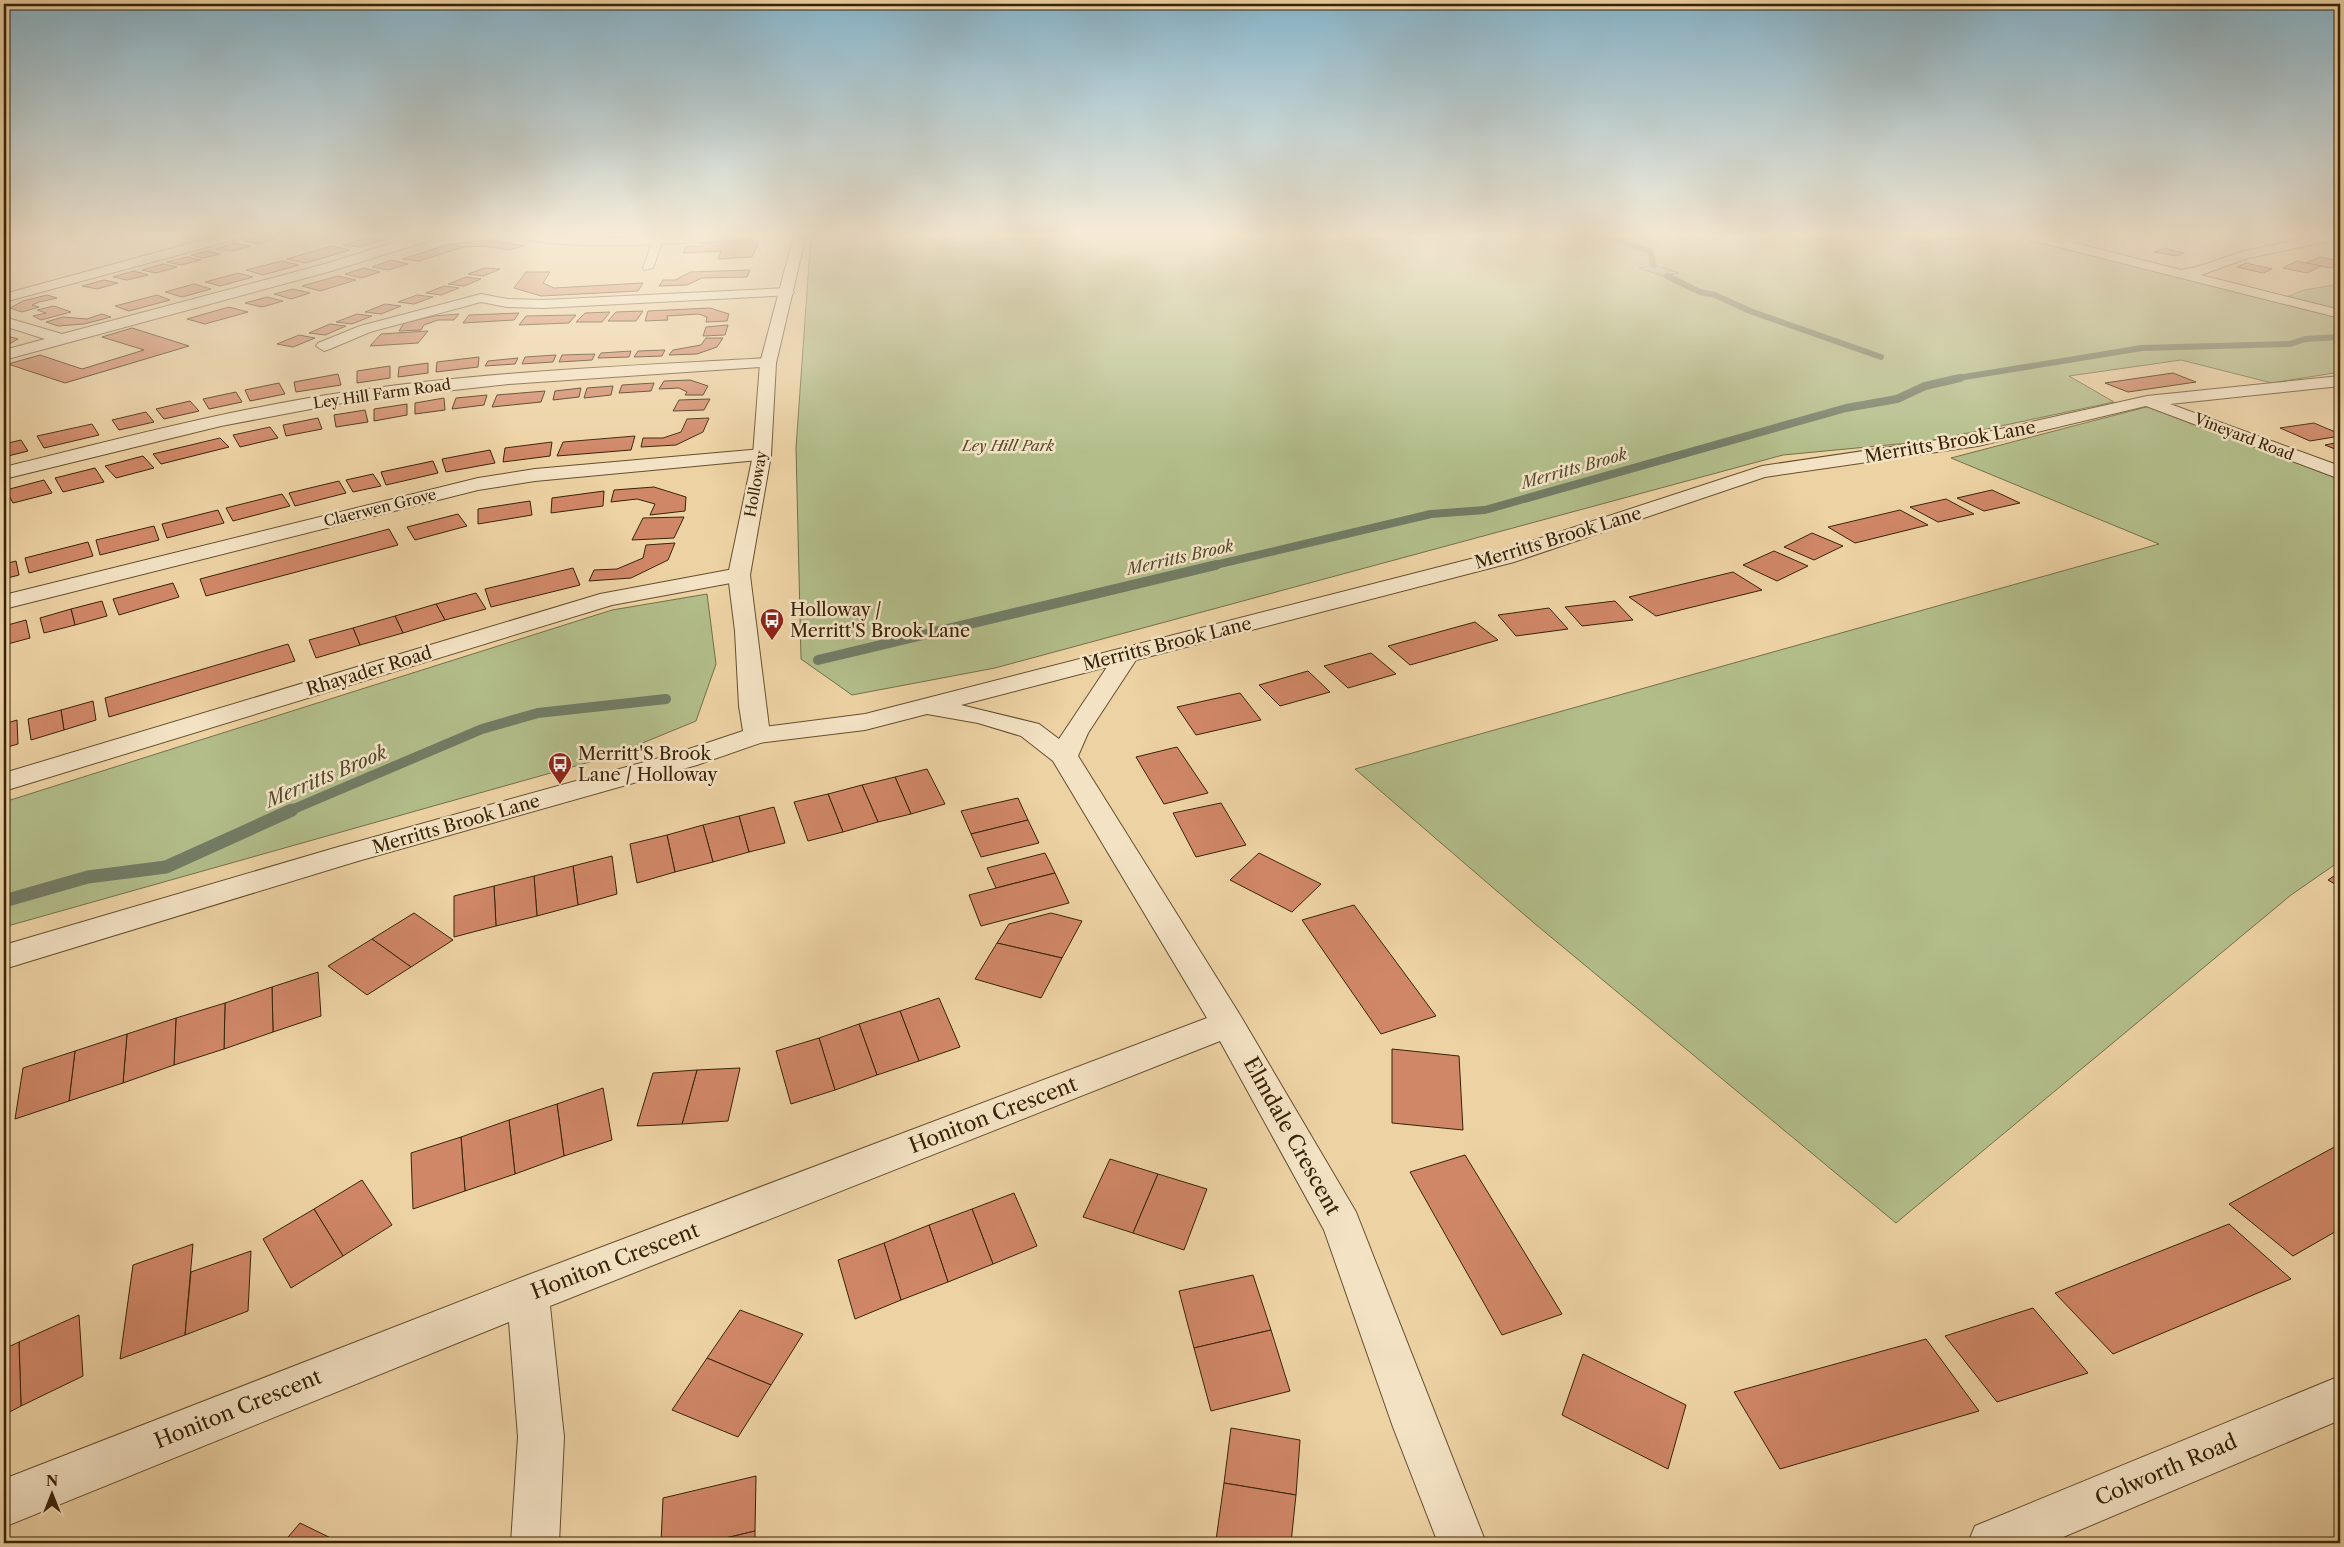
<svg xmlns="http://www.w3.org/2000/svg" width="2344" height="1547" font-family="'Libre Caslon Text',serif">
<rect width="100%" height="100%" fill="#edd2a4"/>
<filter id="stains"><feTurbulence type="fractalNoise" baseFrequency=".004" numOctaves="4"/><feColorMatrix values="0 0 0 0 .2 0 0 0 0 .09 0 0 0 0 .02 0 0 0 .5 -.17"/></filter>
<radialGradient id="worn" r=".72"><stop offset=".6" stop-color="#630" stop-opacity="0"/><stop offset="1" stop-color="#630" stop-opacity=".3"/></radialGradient>
<g fill="#b2bd8a" stroke="#757048">
<polygon points="811,235 2013,235 2340,315 2340,372 2272,383 2181,360 2069,376 2114,402 1930,441 1783,455 995,668 852,695 801,659 796,448"/>
<polygon points="2340,284 2340,310 2286,297 2304,290"/>
<polygon points="2150,406 2340,478 2340,861 2291,895 1896,1223 1534,923 1355,769 2159,544 1951,458"/>
<polygon points="707,594 716,664 696,721 611,756 4,927 4,802 612,610"/>
</g>
<polygon fill="#99b8a4" stroke="#727c65" points="1654,265 1679,273 1663,276 1639,268"/>
<g fill="none" stroke-linecap="round" stroke-linejoin="round">
<g stroke="#727c65" stroke-width="6">
<polyline points="1605,235 1650,251 1654,265"/>
<polyline points="1667,276 1700,292 1715,295 1750,311 1881,357"/>
<polyline points="1952,379 2142,348 2290,344 2305,339 2340,337"/>
</g>
<polyline stroke="#727c65" stroke-width="8" points="1211,566 1431,514 1485,510 1846,408 1897,399 1925,386 1960,378"/>
<g stroke="#727c65" stroke-width="10">
<polyline points="818,660 1216,565"/>
<polyline points="289,811 482,729 538,713 666,699"/>
</g>
<polyline stroke="#727c65" stroke-width="13" points="4,901 88,877 166,867 292,810"/>
</g>
<g fill="#d08767" stroke="#382307">
<polygon points="376,235 398,235 360,247 343,245"/>
<polygon points="260,236 275,239 259,244 244,241"/>
<polygon points="749,239 758,244 752,257 718,259 721,251 683,253 686,247 701,246 704,241"/>
<polygon points="491,240 524,246 508,250 484,246 463,247 449,244"/>
<polygon points="234,243 250,246 232,251 216,249"/>
<polygon points="449,244 463,247 419,261 403,259"/>
<polygon points="332,246 350,250 306,263 287,259"/>
<polygon points="2163,248 2184,253 2176,256 2154,252"/>
<polygon points="207,251 220,254 203,258 191,255"/>
<polygon points="187,257 201,260 181,265 167,262"/>
<polygon points="2320,257 2340,261 2340,264 2331,268 2306,263"/>
<polygon points="391,260 408,264 388,270 372,267"/>
<polygon points="282,261 299,265 263,275 246,270"/>
<polygon points="2297,261 2306,263 2321,266 2307,273 2283,268"/>
<polygon points="2246,263 2272,269 2263,273 2237,267"/>
<polygon points="163,264 177,267 156,273 142,270"/>
<polygon points="364,268 380,272 361,278 345,274"/>
<polygon points="485,268 500,269 483,276 468,274"/>
<polygon points="750,270 747,277 702,278 687,285 659,286 663,280 675,280 691,272"/>
<polygon points="134,271 148,275 127,280 113,277"/>
<polygon points="526,272 550,272 543,283 554,288 643,283 638,291 541,296 514,288"/>
<polygon points="238,273 253,277 220,286 205,282"/>
<polygon points="338,276 356,280 320,291 302,286"/>
<polygon points="466,277 481,279 464,286 448,284"/>
<polygon points="104,280 118,283 97,289 82,286"/>
<polygon points="194,284 211,289 182,297 165,292"/>
<polygon points="444,286 459,288 441,295 426,293"/>
<polygon points="293,289 310,293 291,299 274,294"/>
<polygon points="47,295 57,298 39,302 32,305 39,307 22,312 10,308 23,301"/>
<polygon points="157,295 170,300 129,311 115,306"/>
<polygon points="417,295 433,297 414,304 398,302"/>
<polygon points="267,297 283,301 262,307 245,303"/>
<polygon points="385,304 401,306 381,314 365,312"/>
<polygon points="54,306 71,312 41,320 33,316 46,313 37,310"/>
<polygon points="229,307 248,312 205,324 187,319"/>
<polygon points="710,308 729,314 727,321 706,322 707,317 699,314 667,316 668,320 645,321 648,311"/>
<polygon points="643,311 636,321 608,321 616,312"/>
<polygon points="610,312 602,322 576,322 585,313"/>
<polygon points="519,313 514,320 463,323 469,315"/>
<polygon points="102,314 111,317 84,324 58,326 46,322 63,317 87,319"/>
<polygon points="357,314 372,316 352,324 336,322"/>
<polygon points="459,314 454,320 438,320 424,325 421,330 399,331 404,323 434,316"/>
<polygon points="576,315 569,323 519,325 526,316"/>
<polygon points="330,324 346,326 325,335 309,333"/>
<polygon points="728,325 725,335 703,336 706,327"/>
<polygon points="132,328 189,346 65,383 8,364 40,355 82,369 144,350 102,337"/>
<polygon points="428,331 418,343 370,346 381,334"/>
<polygon points="4,335 18,339 4,347"/>
<polygon points="299,335 315,338 293,347 277,344"/>
<polygon points="706,338 723,338 717,347 697,354 669,355 673,350 701,345"/>
<polygon points="665,350 662,356 634,357 638,351"/>
<polygon points="631,351 629,357 598,358 601,353"/>
<polygon points="595,354 592,360 559,362 562,355"/>
<polygon points="556,355 553,362 522,364 525,357"/>
<polygon points="479,357 478,367 436,372 437,362"/>
<polygon points="518,358 515,364 485,366 488,361"/>
<polygon points="428,363 428,373 398,377 399,367"/>
<polygon points="390,366 390,378 357,383 357,371"/>
<polygon points="2173,373 2196,382 2128,392 2105,383"/>
<polygon points="338,374 341,385 296,392 294,382"/>
<polygon points="690,380 708,386 703,395 685,395 687,392 679,388 659,389 664,381"/>
<polygon points="279,383 285,394 250,401 245,390"/>
<polygon points="654,383 651,391 619,393 622,385"/>
<polygon points="613,386 611,395 584,398 587,388"/>
<polygon points="581,388 579,397 553,400 555,391"/>
<polygon points="545,391 541,402 492,407 497,395"/>
<polygon points="236,392 242,402 209,409 203,399"/>
<polygon points="487,395 484,405 452,409 456,398"/>
<polygon points="444,398 445,410 415,414 415,403"/>
<polygon points="710,399 704,410 673,411 679,400"/>
<polygon points="190,401 199,411 164,419 156,409"/>
<polygon points="407,404 407,415 374,421 374,409"/>
<polygon points="365,410 368,422 336,427 334,415"/>
<polygon points="146,412 154,422 119,430 112,420"/>
<polygon points="318,418 322,429 286,436 283,425"/>
<polygon points="709,418 703,432 676,445 641,447 643,438 663,438 681,432 687,419"/>
<polygon points="2314,423 2340,434 2340,436 2310,441 2280,428"/>
<polygon points="92,424 99,435 44,448 37,436"/>
<polygon points="270,427 278,438 240,447 233,435"/>
<polygon points="635,436 631,450 557,456 563,442"/>
<polygon points="220,438 229,447 161,464 153,454"/>
<polygon points="21,440 28,451 4,457 4,444"/>
<polygon points="552,442 550,456 503,462 505,448"/>
<polygon points="2340,442 2340,451 2325,445"/>
<polygon points="490,450 495,463 446,472 442,459"/>
<polygon points="143,456 154,468 116,478 105,466"/>
<polygon points="433,461 438,473 386,485 381,472"/>
<polygon points="95,468 104,482 63,492 55,478"/>
<polygon points="373,474 381,486 353,492 346,480"/>
<polygon points="44,480 52,493 13,503 6,490"/>
<polygon points="339,481 346,493 295,506 289,493"/>
<polygon points="654,487 686,497 685,511 650,515 655,504 637,499 611,502 614,490"/>
<polygon points="1992,490 2020,503 1984,511 1957,498"/>
<polygon points="604,491 603,506 551,513 552,498"/>
<polygon points="282,494 290,506 233,521 226,508"/>
<polygon points="1946,499 1974,514 1938,522 1910,507"/>
<polygon points="530,501 532,515 478,524 478,509"/>
<polygon points="218,510 224,523 167,538 162,524"/>
<polygon points="1900,510 1928,525 1855,543 1828,527"/>
<polygon points="458,514 467,526 415,540 407,527"/>
<polygon points="684,517 674,538 632,540 643,518"/>
<polygon points="154,526 159,540 100,555 96,540"/>
<polygon points="389,529 398,545 206,596 200,579"/>
<polygon points="1812,533 1843,546 1814,560 1784,547"/>
<polygon points="88,542 93,556 29,573 25,558"/>
<polygon points="675,543 668,560 631,578 589,581 594,570 617,569 643,558 646,545"/>
<polygon points="1774,551 1808,566 1777,581 1743,565"/>
<polygon points="16,561 19,575 4,579 4,564"/>
<polygon points="573,568 580,585 491,607 485,589"/>
<polygon points="1733,572 1762,590 1656,616 1629,597"/>
<polygon points="173,583 179,597 119,615 113,599"/>
<polygon points="476,593 486,609 445,620 436,604"/>
<polygon points="102,601 107,616 75,625 71,609"/>
<polygon points="1615,601 1633,620 1582,626 1565,607"/>
<polygon points="436,604 445,620 403,633 395,616"/>
<polygon points="1549,608 1568,629 1516,636 1498,615"/>
<polygon points="71,609 75,625 44,633 40,618"/>
<polygon points="395,616 403,633 360,645 353,628"/>
<polygon points="26,620 30,638 4,645 4,626"/>
<polygon points="1475,622 1498,640 1410,665 1388,646"/>
<polygon points="353,628 360,645 316,658 309,640"/>
<polygon points="288,644 295,661 109,717 105,698"/>
<polygon points="1371,653 1396,674 1348,688 1324,666"/>
<polygon points="1308,671 1330,692 1280,706 1259,685"/>
<polygon points="1240,693 1261,720 1196,735 1177,707"/>
<polygon points="93,701 96,720 64,730 61,710"/>
<polygon points="61,710 64,730 31,740 28,719"/>
<polygon points="17,720 18,744 4,748 4,724"/>
<polygon points="1177,747 1208,793 1164,804 1136,757"/>
<polygon points="927,769 945,804 911,814 895,777"/>
<polygon points="895,777 911,814 878,822 862,785"/>
<polygon points="862,785 878,822 843,832 828,794"/>
<polygon points="828,794 843,832 808,841 794,802"/>
<polygon points="1018,798 1028,820 971,834 961,811"/>
<polygon points="1221,803 1246,845 1196,857 1173,813"/>
<polygon points="774,807 785,843 749,852 739,816"/>
<polygon points="739,816 749,852 713,862 703,825"/>
<polygon points="1028,820 1039,843 981,857 971,834"/>
<polygon points="703,825 713,862 675,872 667,835"/>
<polygon points="667,835 675,872 637,883 630,844"/>
<polygon points="1045,853 1055,873 996,888 987,868"/>
<polygon points="1259,853 1321,884 1292,912 1230,880"/>
<polygon points="612,856 617,894 578,905 573,866"/>
<polygon points="573,866 578,905 537,916 534,876"/>
<polygon points="2340,872 2340,887 2328,880"/>
<polygon points="1055,873 1069,903 981,926 969,895"/>
<polygon points="534,876 537,916 496,926 494,886"/>
<polygon points="494,886 496,926 454,937 454,896"/>
<polygon points="1354,905 1436,1016 1381,1034 1302,920"/>
<polygon points="414,913 453,940 411,967 372,939"/>
<polygon points="1051,913 1082,921 1062,958 997,943 1009,924"/>
<polygon points="372,939 411,967 367,995 328,966"/>
<polygon points="997,943 1062,958 1041,998 975,979"/>
<polygon points="318,972 321,1016 273,1032 272,987"/>
<polygon points="272,987 273,1032 224,1049 225,1003"/>
<polygon points="939,998 960,1047 919,1061 900,1011"/>
<polygon points="225,1003 224,1049 174,1065 176,1018"/>
<polygon points="900,1011 919,1061 877,1075 859,1024"/>
<polygon points="176,1018 174,1065 123,1083 127,1034"/>
<polygon points="859,1024 877,1075 835,1090 819,1038"/>
<polygon points="127,1034 123,1083 69,1101 75,1051"/>
<polygon points="819,1038 835,1090 791,1104 776,1051"/>
<polygon points="1392,1049 1459,1056 1463,1130 1392,1123"/>
<polygon points="75,1051 69,1101 15,1119 23,1068"/>
<polygon points="740,1068 728,1121 682,1124 697,1070"/>
<polygon points="697,1070 682,1124 637,1126 653,1073"/>
<polygon points="603,1088 612,1140 564,1156 557,1104"/>
<polygon points="557,1104 564,1156 515,1174 509,1120"/>
<polygon points="509,1120 515,1174 465,1191 461,1137"/>
<polygon points="461,1137 465,1191 413,1209 411,1153"/>
<polygon points="2340,1144 2340,1229 2293,1256 2229,1204"/>
<polygon points="1465,1155 1562,1314 1502,1335 1410,1172"/>
<polygon points="1110,1159 1158,1174 1133,1233 1083,1217"/>
<polygon points="1158,1174 1207,1189 1184,1250 1133,1233"/>
<polygon points="362,1180 392,1225 343,1256 314,1209"/>
<polygon points="1014,1193 1037,1246 993,1264 972,1209"/>
<polygon points="314,1209 343,1256 291,1288 263,1239"/>
<polygon points="972,1209 993,1264 948,1282 929,1225"/>
<polygon points="2229,1224 2291,1279 2113,1354 2055,1293"/>
<polygon points="929,1225 948,1282 901,1300 884,1243"/>
<polygon points="884,1243 901,1300 855,1319 838,1260"/>
<polygon points="193,1244 185,1335 120,1359 133,1265"/>
<polygon points="251,1251 248,1311 185,1335 191,1272"/>
<polygon points="1253,1275 1271,1330 1194,1348 1179,1291"/>
<polygon points="2033,1308 2088,1373 1997,1402 1945,1336"/>
<polygon points="740,1310 803,1334 771,1385 707,1358"/>
<polygon points="79,1315 83,1376 21,1406 19,1342"/>
<polygon points="1271,1330 1290,1391 1211,1411 1194,1348"/>
<polygon points="1926,1339 1979,1411 1780,1469 1734,1392"/>
<polygon points="19,1342 21,1406 4,1415 4,1349"/>
<polygon points="1583,1354 1686,1405 1668,1469 1562,1415"/>
<polygon points="707,1358 771,1385 738,1437 672,1410"/>
<polygon points="1231,1428 1300,1440 1296,1495 1224,1483"/>
<polygon points="756,1476 755,1531 705,1543 661,1543 663,1498"/>
<polygon points="1224,1483 1296,1495 1291,1543 1233,1543 1216,1540"/>
<polygon points="300,1523 341,1543 283,1543"/>
<polygon points="755,1531 755,1543 705,1543"/>
</g>
<g fill="none" stroke-linecap="round" stroke-linejoin="round">
<g stroke="#654f2e" stroke-width="2">
<polygon id="service" points="658,237 663,240 653,268 644,270 643,268 653,240"/>
</g>
<g stroke="#654f2e" stroke-width="2">
<g id="minor">
<polygon points="221,235 242,235 241,238 4,302 4,294"/>
<polygon points="418,235 438,235 437,238 335,270 4,360 4,350 45,339 4,326 4,317 62,334 325,264"/>
<path d="M 522,235 L 611,238 L 757,235 L 751,239 C 718,241 539,254 522,235 Z"/>
<polygon points="2022,235 2044,235 2181,270 2200,266 2244,251 2320,235 2330,235 2331,238 2330,241 2248,258 2201,275 2340,310 2340,318 2023,238"/>
<polygon points="787,288 792,289 794,292 792,295 543,308 507,307 481,302 370,332 330,349 324,351 316,346 318,343 360,326 481,294 507,299 543,300"/>
<path d="M 768,358 L 776,363 L 774,366 L 509,384 L 353,401 L 221,426 L 4,479 L 4,467 C 119,439 235,408 353,391 C 491,371 630,366 768,358 Z"/>
<path d="M 2340,376 L 2340,386 L 2170,404 L 2340,466 L 2340,479 L 2146,406 L 1978,446 L 1765,477 L 1514,562 L 1136,660 L 1088,733 L 1078,756 L 1240,1015 L 1356,1212 L 1486,1543 L 1438,1543 L 1393,1427 L 1324,1230 L 1220,1041 L 550,1306 L 564,1437 L 559,1543 L 511,1543 L 518,1437 L 509,1322 L 4,1527 L 4,1479 L 528,1275 L 1207,1018 L 1053,761 L 1021,736 L 978,723 L 927,714 L 865,730 L 757,743 L 748,741 L 744,735 L 748,729 L 865,714 L 1498,552 L 1762,466 L 1978,434 L 2147,396 ZM 1107,667 L 1059,739 L 1039,724 L 961,705 Z"/>
<polygon points="762,449 769,451 771,455 769,459 535,481 478,490 4,609 4,595 478,478 535,469"/>
<polygon points="739,568 747,570 750,575 747,580 612,605 4,791 4,773 600,594"/>
<polygon points="2340,1376 2340,1420 2049,1543 1968,1543 1975,1526"/>
</g>
</g>
<g stroke="#654f2e" stroke-width="2">
<polygon id="tertiary" points="794,235 806,235 776,363 771,455 750,575 770,735 766,741 697,765 358,861 4,969 4,945 338,847 677,753 743,731 739,706 735,631 728,575 753,455 760,363"/>
</g>
<use href="#service" fill="#f3e2c4" fill-rule="evenodd"/>
<use href="#minor" fill="#f3e2c4" fill-rule="evenodd"/>
<use href="#tertiary" fill="#f3e2c4" fill-rule="evenodd"/>
</g>
<linearGradient id="sky" x2="0" y2="1"><stop stop-color="#88b6cd"/><stop offset="0.52" stop-color="#f7ebd6"/><stop offset="1" stop-color="#f7ebd6" stop-opacity="0"/></linearGradient>
<rect width="2344" height="452" fill="url(#sky)"/>
<defs>
<g id="bus-pin" transform="scale(1.25)"><path d="M0 17L-7.5 6A9.5 9.5 0 1 1 7.5 6Z" fill="#8f2418" stroke="#f3e2c4"/><path d="M-5-6H5V4H4V6H2V4H-2V6H-4V4H-5ZM-3.5-4V0h7V-4ZM-3.5 1.2v1.5H-2V1.2ZM2 1.2v1.5H3.5V1.2Z" fill="#fff"/></g>
</defs>
<g fill-rule="evenodd">
<use href="#bus-pin" x="772" y="620"/>
<use href="#bus-pin" x="560" y="764"/>
</g>
<g text-anchor="middle" stroke-width="5" stroke-linejoin="round" paint-order="stroke">
<g font-size="15" fill="#382307" stroke="#f3e2c4">
<text transform="translate(382 394) rotate(-8)" y="5">Ley Hill Farm Road</text>
<text transform="translate(2244 437) rotate(21)" y="5">Vineyard Road</text>
<text transform="translate(756 484) rotate(-80)" y="5">Holloway</text>
<text transform="translate(380 508) rotate(-14)" y="5">Claerwen Grove</text>
</g>
<g font-size="15" font-style="italic" fill="#564a28" stroke="#f3e2c4">
<text x="1008" y="451">Ley Hill Park</text>
</g>
<g font-size="16" font-style="italic" fill="#50482e" stroke="#f3e2c4">
<text transform="translate(1574 468) rotate(-16)" y="6">Merritts Brook</text>
<text transform="translate(1180 557) rotate(-13)" y="6">Merritts Brook</text>
</g>
<g font-size="18" fill="#382307" stroke="#f3e2c4">
<text transform="translate(1950 442) rotate(-10)" y="6">Merritts Brook Lane</text>
<text transform="translate(1558 538) rotate(-17)" y="6">Merritts Brook Lane</text>
<text transform="translate(1167 644) rotate(-14)" y="6">Merritts Brook Lane</text>
<text transform="translate(369 671) rotate(-17)" y="6">Rhayader Road</text>
<text transform="translate(456 824) rotate(-16)" y="6">Merritts Brook Lane</text>
</g>
<g font-size="18" fill="#382307" stroke="#f3e2c4" text-anchor="start">
<text x="790" y="616">Holloway /<tspan x="790" dy="21">Merritt'S Brook Lane</tspan></text>
<text x="578" y="760">Merritt'S Brook<tspan x="578" dy="21">Lane / Holloway</tspan></text>
</g>
<g font-size="19" font-style="italic" fill="#50482e" stroke="#f3e2c4">
<text transform="translate(326 776) rotate(-23)" y="7">Merritts Brook</text>
</g>
<g font-size="21" fill="#382307" stroke="#f3e2c4">
<text transform="translate(993 1115) rotate(-21)" y="7">Honiton Crescent</text>
<text transform="translate(1292 1136) rotate(61)" y="7">Elmdale Crescent</text>
<text transform="translate(615 1261) rotate(-21)" y="7">Honiton Crescent</text>
<text transform="translate(238 1409) rotate(-22)" y="7">Honiton Crescent</text>
<text transform="translate(2166 1470) rotate(-23)" y="7">Colworth Road</text>
</g>
</g>
<rect width="2344" height="1547" fill="none" stroke="#edd2a4" stroke-width="20"/>
<rect x="5" y="5" width="2334" height="1537" fill="none" stroke="#382307" stroke-width="2.5"/>
<rect x="10" y="10" width="2324" height="1527" fill="none" stroke="#382307"/>
<g transform="translate(52 1494)" stroke="#f3e2c4" stroke-width="4" paint-order="stroke">
<path d="M0-4L9 19L0 12L-9 19Z" fill="#382307"/>
<text y="-8" font-size="14" font-weight="bold" text-anchor="middle" fill="#382307">N</text>
</g>
<rect width="100%" height="100%" filter="url(#stains)"/>
<rect width="100%" height="100%" fill="url(#worn)"/>
</svg>
